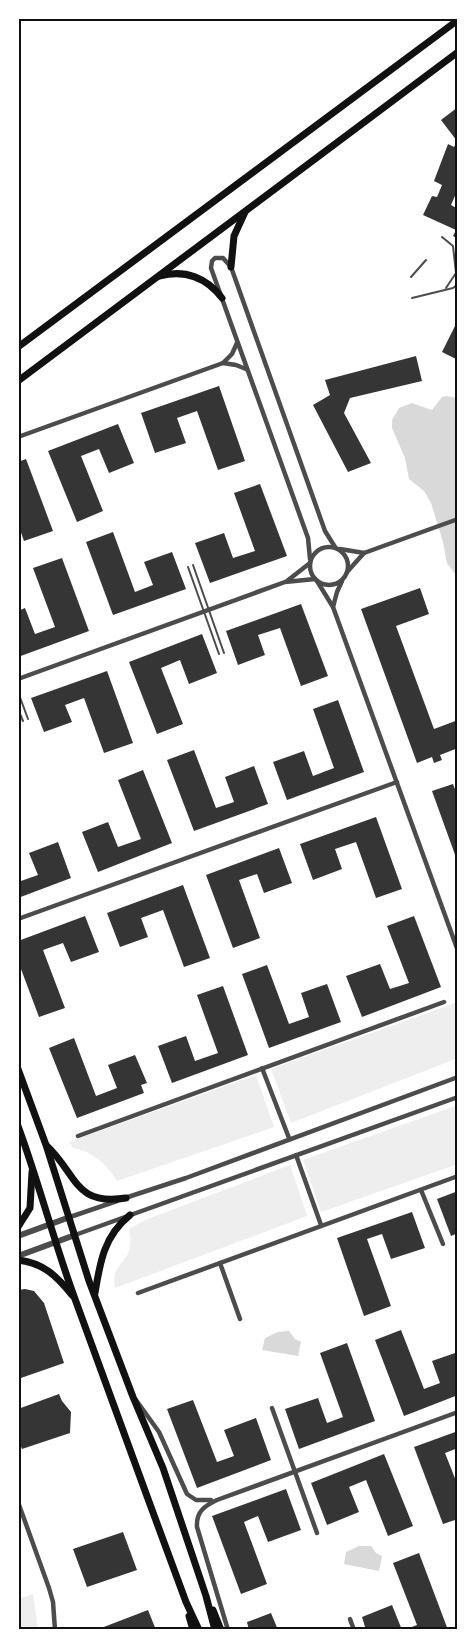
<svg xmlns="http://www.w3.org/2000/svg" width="476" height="1648" font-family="'Public Sans',sans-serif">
<rect width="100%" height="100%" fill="#fff"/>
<g fill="#eee">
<polygon points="458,1002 458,1058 291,1123 271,1069"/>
<path d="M 256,1075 L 274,1127 L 117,1181 C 106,1163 93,1152 73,1148 L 69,1142 Z"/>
<polygon points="458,1105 458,1164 321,1212 303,1160"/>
<path d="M 290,1165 L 307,1216 L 115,1288 C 109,1260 137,1265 129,1229 L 145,1220 Z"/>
<polygon points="33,1594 38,1630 18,1630 18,1599"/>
</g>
<g fill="#d9d9d9">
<polygon points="446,396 458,398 458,578 447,563 443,542 431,503 424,491 409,479 405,458 392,428 392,420 399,408 412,403 432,410 442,397"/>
<polygon points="289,1331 295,1339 301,1342 298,1356 262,1350 265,1338 278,1332"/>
<polygon points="359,1546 371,1546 376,1553 382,1556 379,1571 344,1564 346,1552"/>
</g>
<g fill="#353535">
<polygon points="458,107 458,189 451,205 458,209 458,239 453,236 456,230 423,215 432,196 437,197 442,185 434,181 448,144 454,147 457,141 441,120"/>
<polygon points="456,324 458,325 458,360 442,352"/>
<polygon points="416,356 422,381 350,398 344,413 371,463 348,472 313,405 330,395 325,380"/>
<polygon points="219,386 245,461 218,470 197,411 177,418 186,443 155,453 141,413"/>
<polygon points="118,424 134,463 109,473 99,449 81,456 103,511 77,522 48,451"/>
<polygon points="26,459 53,531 24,541 18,524 18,462"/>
<polygon points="260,484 287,556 210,583 195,543 224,533 233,558 255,551 234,493"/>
<polygon points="113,532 135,592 153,585 144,562 172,552 186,589 113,615 86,542"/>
<polygon points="62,558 89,631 18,657 18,611 25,608 35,634 55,627 33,568"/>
<polygon points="420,588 429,614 396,626 434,729 458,720 458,748 440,755 442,760 434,763 432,757 417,763 361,609"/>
<polygon points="301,604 328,676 301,686 280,628 258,635 265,655 238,665 226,631"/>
<polygon points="202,634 217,673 189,684 180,660 161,668 183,724 157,734 129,662"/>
<polygon points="107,671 133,743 104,753 84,698 65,705 72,722 44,732 31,698"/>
<polygon points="338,700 364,772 287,800 273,762 304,751 313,776 334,768 313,709"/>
<polygon points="194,750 216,808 234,802 225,777 254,766 268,804 194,831 167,760"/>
<polygon points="143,770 172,843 98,872 82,832 108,822 118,847 141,839 118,780"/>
<polygon points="453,784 456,792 458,792 458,863 432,791"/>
<polygon points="376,817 402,889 376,898 356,842 335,849 342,869 313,880 300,844"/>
<polygon points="58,842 71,878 18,898 18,882 38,875 29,853"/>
<polygon points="279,848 292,883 264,893 257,874 239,880 260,938 233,948 206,875"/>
<polygon points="183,885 210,958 184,967 163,910 141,918 148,937 120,947 107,913"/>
<polygon points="85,916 99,952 71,962 63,943 43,950 65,1008 39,1017 18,961 18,941"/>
<polygon points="414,916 441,987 362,1017 346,976 380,964 390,989 409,983 387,926"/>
<polygon points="267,965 289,1024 309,1017 301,993 327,984 341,1022 269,1048 242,974"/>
<polygon points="223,986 248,1055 172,1083 158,1046 186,1036 195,1061 218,1053 197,995"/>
<polygon points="74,1038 96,1096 117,1088 108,1065 135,1055 147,1083 141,1085 144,1093 77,1118 49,1048"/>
<polygon points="458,1191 458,1233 451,1236 437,1199"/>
<polygon points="412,1212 425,1248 391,1259 382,1234 367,1239 391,1306 364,1316 337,1238"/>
<polygon points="25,1289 34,1291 44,1303 64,1363 18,1379 18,1290"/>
<polygon points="401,1330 424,1389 440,1383 432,1361 458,1352 458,1395 404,1416 375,1340"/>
<polygon points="347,1343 375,1421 299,1449 285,1409 318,1398 327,1423 343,1417 320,1353"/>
<polygon points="59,1394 62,1401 71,1412 70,1433 22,1449 18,1440 18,1409"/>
<polygon points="193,1400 217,1462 234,1456 224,1430 256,1418 271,1460 197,1488 167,1409"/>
<polygon points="458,1431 458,1448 445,1453 458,1486 458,1519 443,1524 414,1447"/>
<polygon points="384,1454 413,1526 388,1536 366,1480 349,1487 359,1512 327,1525 311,1483"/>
<polygon points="286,1489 301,1530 268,1542 258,1516 244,1522 267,1584 241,1594 212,1516"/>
<polygon points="123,1532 137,1570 87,1587 73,1549"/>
<polygon points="419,1553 448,1630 404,1630 417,1625 393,1563"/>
<polygon points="392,1605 402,1630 366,1630 362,1617"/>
<polygon points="148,1610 156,1630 96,1630"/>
<polygon points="271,1613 278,1630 249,1630 247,1622"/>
</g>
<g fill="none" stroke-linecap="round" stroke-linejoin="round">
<g stroke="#4c4c4c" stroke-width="2">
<polyline points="442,237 453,246 456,273 446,288"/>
<polyline points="411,277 426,260"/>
<polyline points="412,298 453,288 458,284"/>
<polyline points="193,565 224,653"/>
<polyline points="188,567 219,654"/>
<polyline points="18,692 28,719"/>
<polyline points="18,709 23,721"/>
</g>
<g stroke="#4c4c4c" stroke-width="4.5">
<polyline points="223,363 236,365 246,369"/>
<polyline points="18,437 223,363 232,354 237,343"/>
<circle cx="329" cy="566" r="19"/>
<polyline points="340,549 364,553"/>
<polyline points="310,559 308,538 211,268 212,261 215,258 223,258 231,267 325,531 335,547"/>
<polyline points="347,572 364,553 458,519"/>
<polyline points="287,581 310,563"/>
<polyline points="317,581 333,607 458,951"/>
<polyline points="333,607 337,592 342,581"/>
<polyline points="18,679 285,582 315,579"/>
<polyline points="18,919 397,782"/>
<polyline points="262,1068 289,1138"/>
<polyline points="78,1136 444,1002"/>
<polyline points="296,1155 321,1225"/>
<polyline points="421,1190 443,1244"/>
<polyline points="125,1198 186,1178 458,1077"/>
<polyline points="70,1217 117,1201"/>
<polyline points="75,1235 458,1097"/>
<polyline points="220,1263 240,1319"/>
<polyline points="138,1293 458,1176"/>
<polyline points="136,1400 159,1432 187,1494 196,1500 211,1500"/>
<polyline points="272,1408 317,1533"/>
<polyline points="18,1502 49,1588 53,1602 55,1630"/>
<polyline points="350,1619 354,1630"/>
<path d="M 228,1630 L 197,1527 C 196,1512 204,1506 217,1500 L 458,1412"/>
</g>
<g stroke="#4c4c4c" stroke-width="6">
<polyline points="18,1236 70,1217"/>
<polyline points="18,1256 75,1235"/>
</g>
<g stroke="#111" stroke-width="7">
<polyline points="231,267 234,236 245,212"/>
<path d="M 160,276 C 185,269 207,278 222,298"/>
<polyline points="18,347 458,20"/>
<polyline points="18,381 458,52"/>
<polyline points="18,1069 46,1145 89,1281 133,1397 163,1468 206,1596 215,1630"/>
<path d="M 18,1126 C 39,1183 54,1242 75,1299 C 111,1400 149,1501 186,1602 L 199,1630"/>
<path d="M 47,1146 C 77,1174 74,1206 126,1198"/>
<polyline points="18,1227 30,1208 32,1172"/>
<path d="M 18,1260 C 43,1263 56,1275 72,1295"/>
<path d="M 95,1293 C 100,1262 104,1236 130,1215"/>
<polyline points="213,1610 221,1630"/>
<polyline points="189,1616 193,1630"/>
</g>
</g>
<rect width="476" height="1648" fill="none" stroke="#ffffff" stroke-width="39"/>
<rect x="20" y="20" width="436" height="1608" fill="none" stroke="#111" stroke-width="2"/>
</svg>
